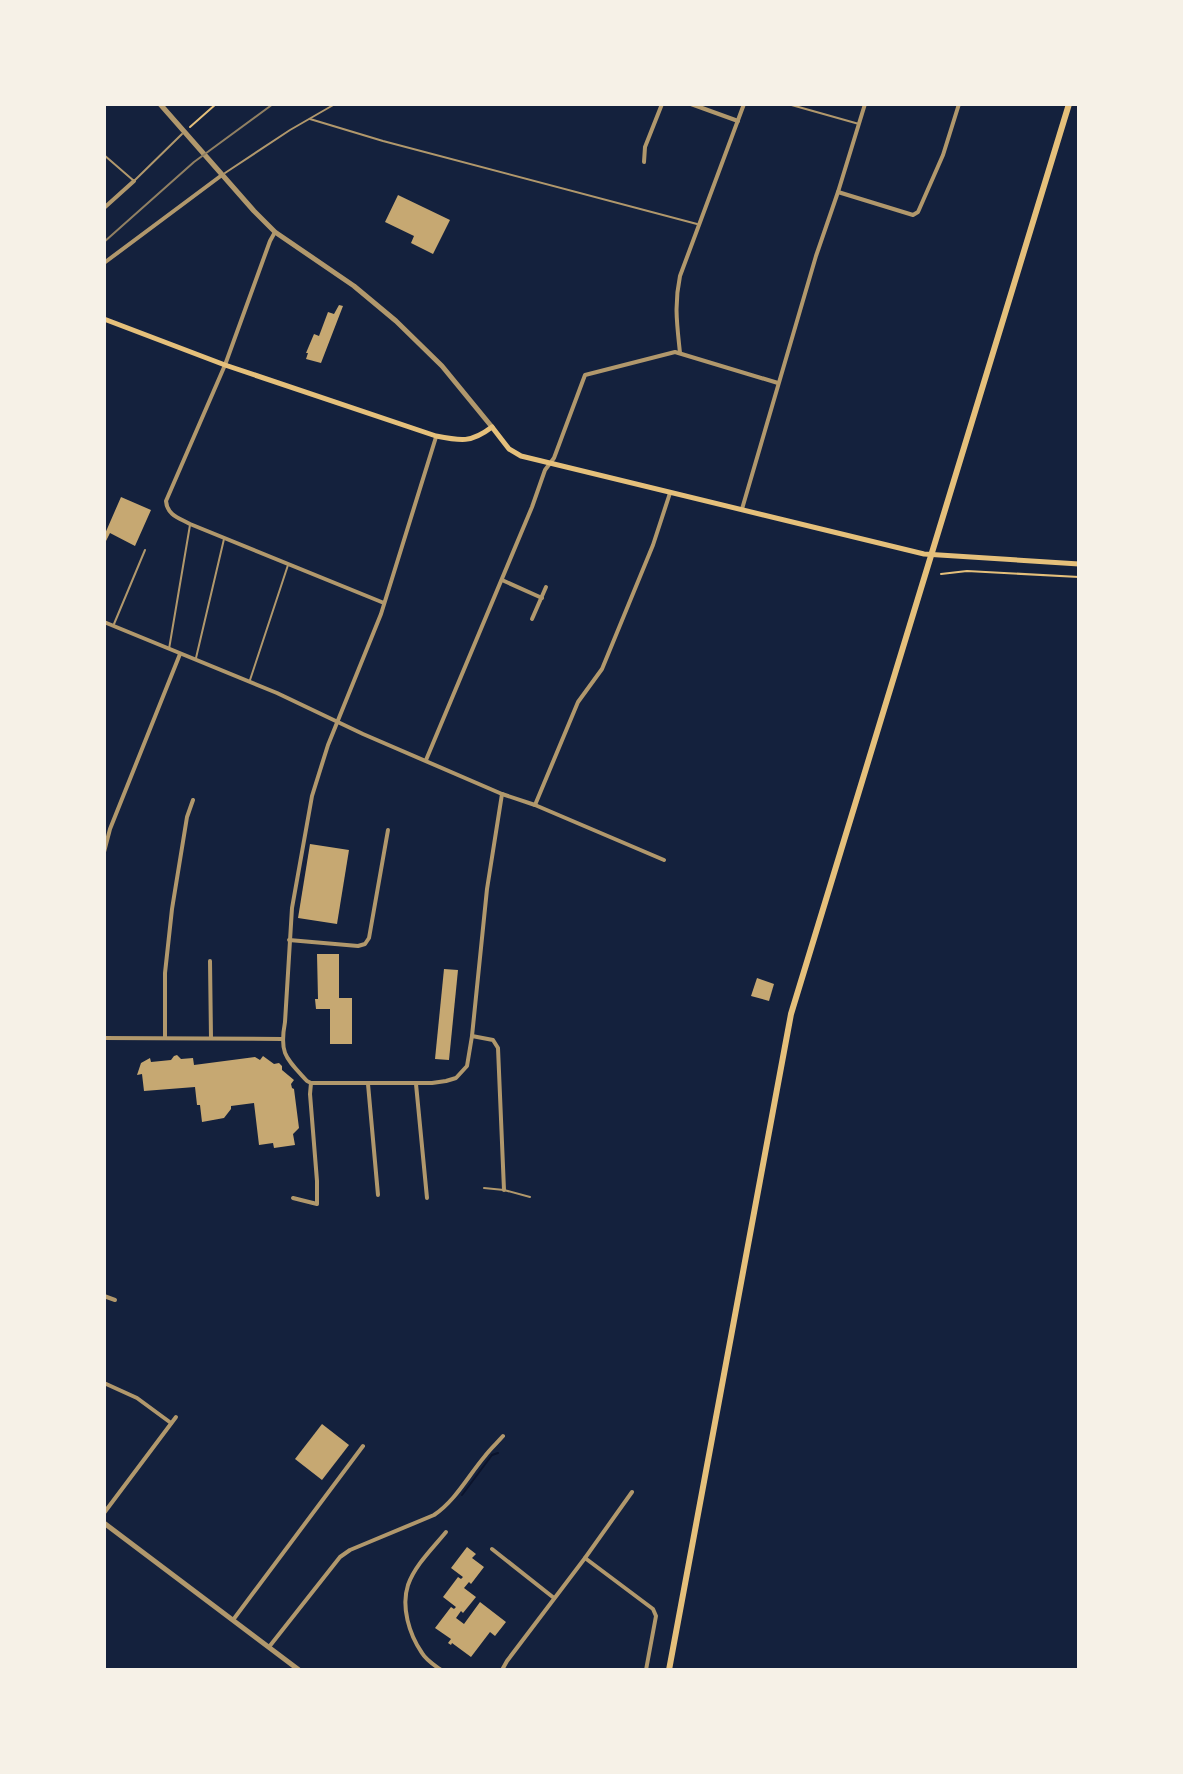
<svg xmlns="http://www.w3.org/2000/svg" width="1183" height="1774" font-family="Manrope,sans-serif">
<rect width="100%" height="100%" fill="#14213d"/>
<g fill="none" stroke-linecap="round" stroke-linejoin="round">
<polyline stroke="#0b132b" stroke-width="2" points="462,1495 492,1455 498,1453"/>
</g>
<g fill="#c6a872">
<polygon points="398,195 450,220 433,254 411,243 414,236 385,222"/>
<polygon points="339,305 343,306 321,363 306,359 308,353 306,353 314,334 319,336 328,312 334,314"/>
<polygon points="121,497 151,510 135,546 110,533 104,545 104,536"/>
<polygon points="310,844 349,850 337,924 298,918"/>
<polygon points="317,954 339,954 339,998 352,998 352,1044 330,1044 330,1009 316,1009 315,999 318,999"/>
<polygon points="444,969 458,970 449,1060 435,1059"/>
<polygon points="757,978 774,984 769,1001 751,996"/>
<polygon points="177,1055 181,1059 193,1058 194,1065 255,1057 260,1060 263,1056 274,1064 279,1063 282,1066 282,1070 294,1080 291,1084 292,1088 294,1089 299,1128 293,1134 295,1145 274,1148 273,1143 259,1145 254,1103 231,1106 231,1109 224,1118 202,1122 200,1105 197,1105 195,1087 144,1091 142,1074 137,1075 141,1063 150,1058 151,1062 171,1060 174,1056"/>
<polygon points="322,1424 349,1445 322,1480 295,1459"/>
<polygon points="467,1547 476,1554 472,1558 484,1567 471,1584 469,1582 464,1588 476,1597 463,1613 461,1611 456,1618 464,1624 480,1602 506,1622 495,1636 490,1632 471,1657 452,1643 451,1645 448,1643 451,1639 435,1628 451,1607 454,1609 456,1607 443,1597 458,1577 461,1579 463,1577 451,1568"/>
</g>
<g fill="none" stroke-linecap="round" stroke-linejoin="round">
<g stroke="#e5c07b" stroke-width="2">
<polyline points="190,127 216,104"/>
<polyline points="941,574 967,571 1079,577"/>
</g>
<g stroke="#b1986c" stroke-width="2">
<polyline points="788,104 859,124"/>
<polyline points="310,119 383,141 697,224"/>
<polyline points="104,155 134,181 182,134"/>
<polyline points="225,173 290,130 335,104"/>
<polyline points="114,624 145,550"/>
<polyline points="169,649 190,525"/>
<polyline points="196,658 224,539"/>
<polyline points="250,680 288,565"/>
<polyline points="484,1188 504,1190 530,1197"/>
</g>
<g stroke="#b1986c" stroke-width="4">
<polyline points="691,104 738,121"/>
<polyline points="644,162 645,147 662,104"/>
<polyline points="838,192 913,215 918,212 943,155 959,104"/>
<polyline points="104,208 134,181"/>
<path d="M 275,232 L 270,241 L 225,365 L 166,501 C 167,515 179,518 190,524 L 384,603"/>
<polyline points="104,263 222,175"/>
<path d="M 680,353 C 677,324 674,305 680,276 L 744,104"/>
<path d="M 436,437 L 381,614 L 328,745 L 312,796 L 292,908 L 285,1022 C 279,1054 286,1058 307,1081 L 311,1083 L 432,1083 L 446,1081 L 456,1078 L 467,1066 L 472,1036 L 487,889 L 502,794"/>
<polyline points="742,509 816,256 838,192 865,104"/>
<polyline points="502,580 542,598"/>
<polyline points="532,619 546,587"/>
<polyline points="104,622 277,693 363,734 502,794 535,805 664,860"/>
<polyline points="426,760 532,507 545,470 554,458 585,375 675,352 778,383"/>
<polyline points="535,805 578,702 602,669 653,545 670,493"/>
<polyline points="104,852 110,829 180,654"/>
<polyline points="289,940 358,946 365,944 369,938 388,830"/>
<polyline points="210,961 211,1038"/>
<polyline points="472,1036 493,1040 498,1048 504,1190"/>
<polyline points="104,1038 282,1039"/>
<polyline points="165,1038 165,973 172,909 187,817 193,800"/>
<polyline points="368,1084 378,1195"/>
<polyline points="416,1084 427,1198"/>
<polyline points="293,1198 317,1204 317,1181 310,1094 311,1083"/>
<polyline points="104,1296 115,1300"/>
<polyline points="104,1383 137,1398 171,1423"/>
<polyline points="104,1513 176,1417"/>
<polyline points="492,1549 554,1598"/>
<polyline points="585,1558 653,1609 656,1616 646,1670"/>
<polyline points="233,1620 363,1446"/>
<path d="M 269,1647 L 340,1557 L 350,1550 L 434,1515 C 456,1500 468,1476 485,1456 C 490,1449 497,1443 503,1436"/>
<path d="M 441,1670 C 434,1665 426,1660 422,1653 C 409,1634 401,1607 408,1585 C 415,1565 433,1548 446,1532"/>
<polyline points="502,1670 507,1661 585,1558 632,1492"/>
</g>
<g stroke="#b1986c" stroke-width="5">
<polyline points="160,104 254,211 275,232 354,286 396,321 442,366 492,427"/>
<polyline points="104,1523 299,1670"/>
</g>
<path stroke="#e5c07b" stroke-width="5" d="M 104,319 L 225,365 L 436,436 C 461,441 471,443 492,427 L 509,449 L 521,456 L 924,554 L 1079,564"/>
<polyline stroke="#e5c07b" stroke-width="6" points="669,1670 791,1014 1069,104"/>
<polyline stroke="#918062" stroke-width="2" points="104,242 194,162 273,104"/>
</g>
<rect width="1183" height="1774" fill="none" stroke="#f6f1e7" stroke-width="212"/>
</svg>
